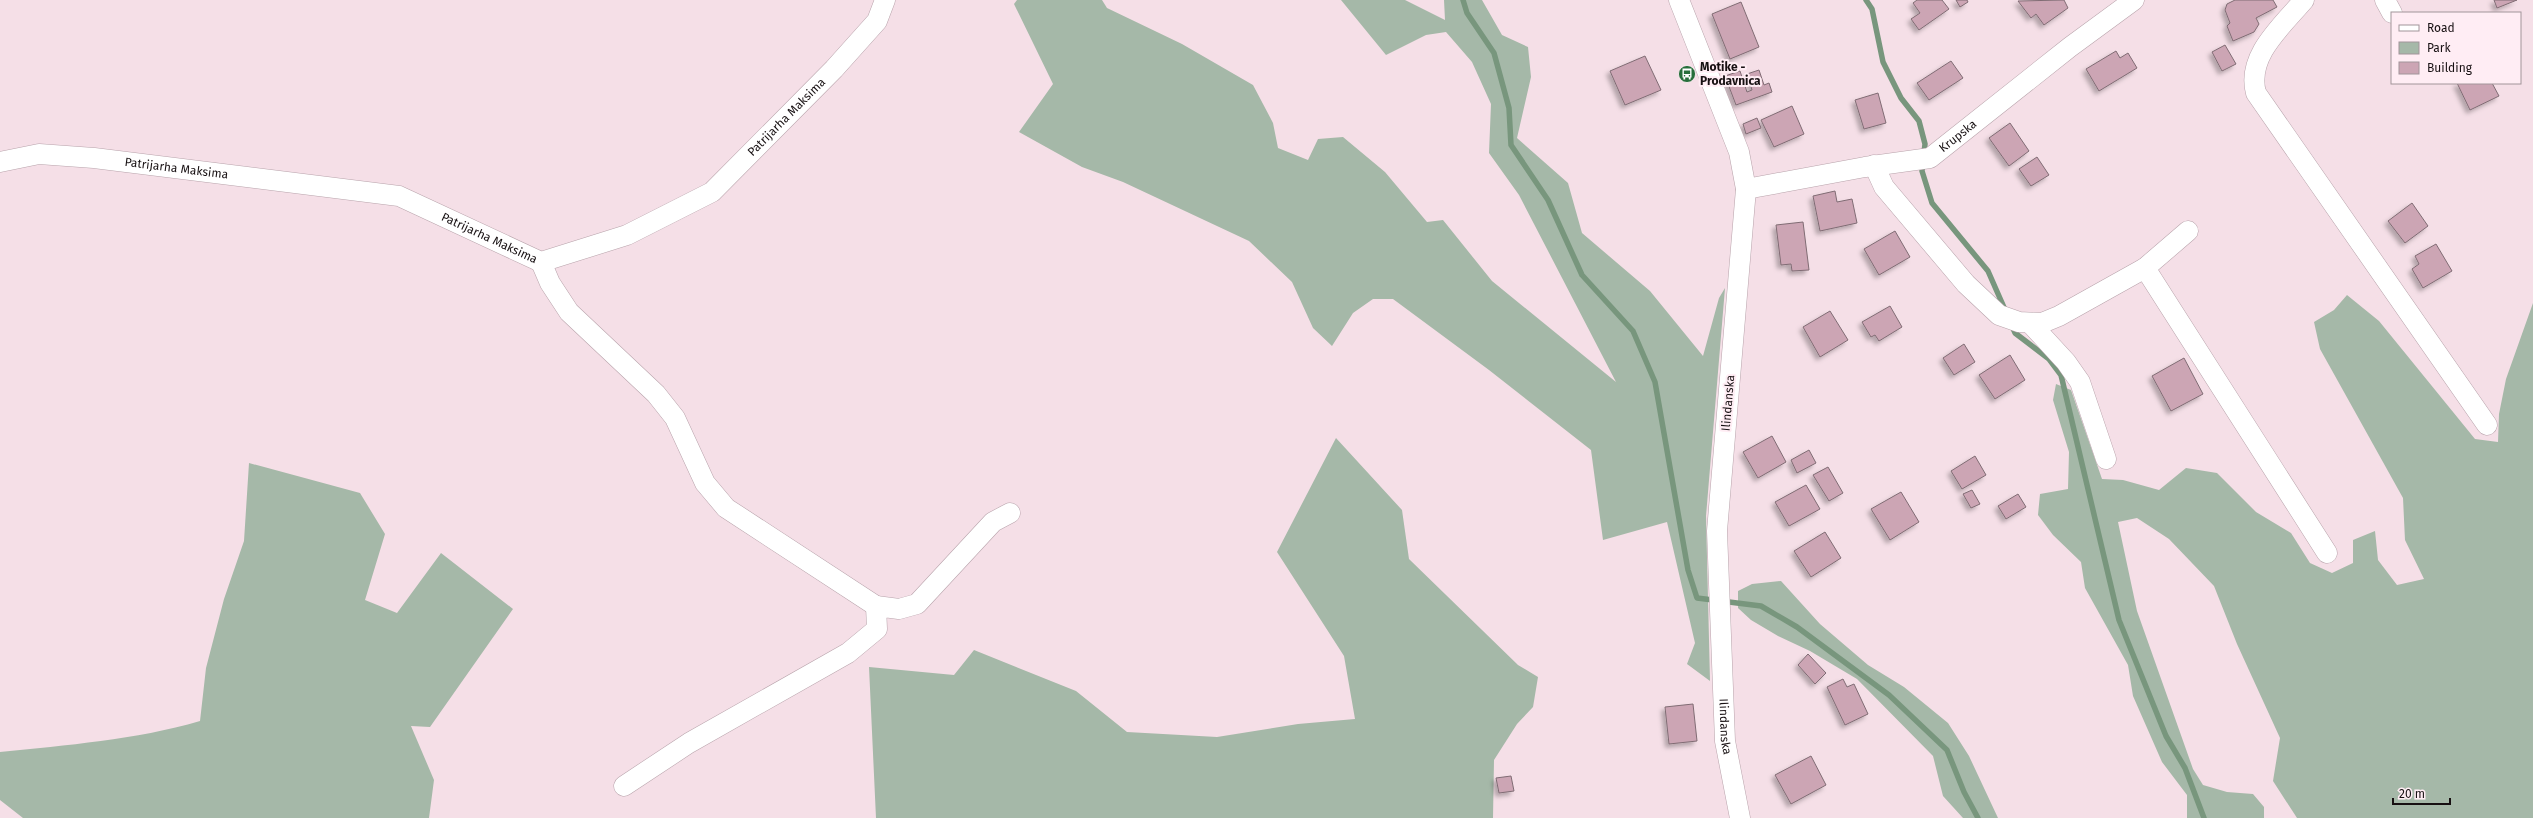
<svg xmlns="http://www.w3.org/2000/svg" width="2533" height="818" font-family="'Fira Sans',sans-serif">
<defs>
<filter id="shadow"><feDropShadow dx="-3.5" dy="3.5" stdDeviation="2" flood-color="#0004"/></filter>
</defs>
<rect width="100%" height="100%" fill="#f5dfe7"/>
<g fill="#a5b8a8">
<polygon points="1017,0 1102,0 1107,8 1182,44 1253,85 1273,123 1278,148 1308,160 1318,139 1343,137 1385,172 1427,222 1443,220 1492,281 1616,382 1519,195 1489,153 1491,104 1472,62 1446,32 1426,35 1386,55 1341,0 1405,0 1445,20 1444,0 1482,0 1502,35 1528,47 1531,77 1517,138 1568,183 1582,233 1650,291 1703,356 1719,298 1725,288 1706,516 1710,681 1687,664 1695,643 1667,522 1603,540 1591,450 1489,370 1393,299 1373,299 1353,313 1332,346 1313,328 1292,282 1249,241 1123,182 1082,167 1019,132 1053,84 1014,4"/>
<polygon points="2347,295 2379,321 2475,439 2498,442 2499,414 2506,379 2533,303 2533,818 2297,818 2273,781 2280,738 2237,644 2214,586 2169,539 2137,518 2118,522 2137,611 2193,769 2203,785 2227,792 2253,794 2264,807 2264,818 2187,818 2187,795 2162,762 2133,696 2128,665 2085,588 2081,562 2053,535 2038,515 2040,494 2068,489 2069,452 2053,400 2056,384 2071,390 2102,479 2123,480 2159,490 2186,468 2217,473 2256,512 2291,533 2310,563 2332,573 2353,563 2353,540 2375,531 2378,560 2397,585 2424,579 2405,540 2403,498 2320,349 2314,322 2334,310"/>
<polygon points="1336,438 1402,510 1409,559 1518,665 1538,677 1533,707 1517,724 1494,760 1493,818 876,818 869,667 954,675 974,650 1076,691 1127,732 1217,737 1298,724 1355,719 1344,656 1277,552"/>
<path d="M 249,463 L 360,493 L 385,534 L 365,600 L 397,613 L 441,553 L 513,609 L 430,727 L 411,726 L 434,780 L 429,818 L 23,818 L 0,800 L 0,752 C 67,745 135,740 200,721 L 206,668 L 224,599 L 244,541 Z"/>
<polygon points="1781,581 1820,624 1868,665 1904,687 1948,723 1969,756 1998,818 1963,818 1943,796 1933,756 1857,679 1810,651 1778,636 1751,620 1738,608 1738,591 1752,584"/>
</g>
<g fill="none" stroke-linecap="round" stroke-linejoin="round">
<g stroke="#78967d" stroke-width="5.5">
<polyline points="1463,0 1467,13 1494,53 1509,108 1511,145 1548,200 1582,275 1633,331 1655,382 1688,570 1697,598 1761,606 1797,627 1889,695 1947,750 1964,792 1978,818"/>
<polyline points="1866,0 1872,9 1883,62 1901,98 1919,121 1925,144 1922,171 1932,203 1988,271 2006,312"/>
<polyline points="2011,324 2015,333 2049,359 2061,375 2119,620 2166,736 2185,768 2204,818"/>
</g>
</g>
<g fill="#cca5b4" stroke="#806c74" filter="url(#shadow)">
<polygon points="1917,0 1942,0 1949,9 1919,30 1911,19 1920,13 1913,3"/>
<polygon points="1956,0 1967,0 1968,2 1960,7"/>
<polygon points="2064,0 2068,8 2044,25 2036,14 2031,18 2018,1"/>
<polygon points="2235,0 2273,0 2277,7 2256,18 2259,24 2254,32 2233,41 2227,26 2230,23 2225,10 2227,4"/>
<polygon points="2494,0 2517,0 2497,8"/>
<polygon points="1741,2 1759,47 1730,59 1712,14"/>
<polygon points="2225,45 2236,64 2222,71 2212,52"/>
<polygon points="2116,51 2120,58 2128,53 2137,68 2099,91 2086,69"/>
<polygon points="1645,56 1661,90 1625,105 1610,71"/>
<polygon points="1951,61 1963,78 1929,100 1917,83"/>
<polygon points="1759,70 1764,85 1769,83 1772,92 1736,105 1725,76 1740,71 1747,92 1752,90 1747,74"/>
<polygon points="2457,83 2492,83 2499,96 2470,110"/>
<polygon points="1878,93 1886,123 1864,129 1855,100"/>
<polygon points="1792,106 1804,134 1774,147 1761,120"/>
<polygon points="1757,118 1761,128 1746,134 1743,124"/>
<polygon points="2010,123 2029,151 2009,166 1989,138"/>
<polygon points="2037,157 2049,175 2031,186 2019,169"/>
<polygon points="1835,191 1837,202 1852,199 1857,223 1820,231 1813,196"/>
<polygon points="2412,203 2428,226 2405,243 2388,221"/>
<polygon points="1803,222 1809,270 1792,271 1791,264 1781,265 1776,225"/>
<polygon points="1895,231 1910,257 1879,275 1864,249"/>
<polygon points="2436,244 2452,271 2423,288 2412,269 2419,264 2415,256"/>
<polygon points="1890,306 1902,327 1879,341 1875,335 1871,337 1862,322"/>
<polygon points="1830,311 1848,340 1820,357 1803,327"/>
<polygon points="1964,344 1975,362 1954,375 1943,358"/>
<polygon points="2010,355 2025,380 1995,399 1979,375"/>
<polygon points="2184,358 2203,394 2171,411 2152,376"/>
<polygon points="1772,436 1786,462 1758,478 1743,452"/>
<polygon points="1809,450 1816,463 1797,473 1791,460"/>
<polygon points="1975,456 1986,475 1962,489 1951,471"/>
<polygon points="1828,467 1843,493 1829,501 1813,475"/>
<polygon points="1806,485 1820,509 1789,526 1775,502"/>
<polygon points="1972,490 1980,504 1971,508 1963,494"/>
<polygon points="1901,492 1919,522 1890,540 1871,509"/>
<polygon points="2018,494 2026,507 2006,519 1998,506"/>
<polygon points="1825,532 1841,558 1811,577 1794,551"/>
<polygon points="1808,654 1826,673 1815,684 1798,665"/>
<polygon points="1843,679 1847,687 1854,684 1868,714 1845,725 1827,687"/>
<polygon points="1693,704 1697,741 1669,744 1665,707"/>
<polygon points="1811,756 1826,785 1791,804 1775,775"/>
<polygon points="1511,776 1514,791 1499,793 1496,778"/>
</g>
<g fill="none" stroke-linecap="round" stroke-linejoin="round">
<g stroke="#b8a3ab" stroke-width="21">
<g id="minor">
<path id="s1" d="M 1679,0 L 1739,152 L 1746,189 L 1717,531 L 1725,741 L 1740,818"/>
<path d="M 2304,0 C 2282,26 2246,56 2256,93 L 2487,425"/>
<polyline points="2385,0 2392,13"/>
<path id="s2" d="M 0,162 L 39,154 L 94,158 L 399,196 L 541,262 L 627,235 L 712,192 L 834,69 L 877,21 L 885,0"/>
<polyline points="1874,165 1884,187 1966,284 1999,315 2019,322 2042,323 2059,316 2145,268 2188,231"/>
<path id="s3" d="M 1746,189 L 1865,167 L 1930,158 L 2070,47 L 2134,0"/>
<polyline points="541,262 550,283 569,312 656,394 675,418 705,483 726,508 876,606"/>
<polyline points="2145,268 2327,553"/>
<polyline points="2031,324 2066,362 2080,382 2106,459"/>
<polyline points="624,786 689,743 848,653 877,629 876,606 899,609 917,604 993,522 1010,513"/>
</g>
</g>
<use href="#minor" stroke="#fff" stroke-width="20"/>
</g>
<defs>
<g id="bus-disc" transform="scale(0.9)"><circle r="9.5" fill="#276e3b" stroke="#ffedf4"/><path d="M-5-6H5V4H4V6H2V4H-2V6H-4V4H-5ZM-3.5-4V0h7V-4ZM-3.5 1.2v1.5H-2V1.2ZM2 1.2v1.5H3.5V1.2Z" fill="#fff"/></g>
</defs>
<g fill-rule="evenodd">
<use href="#bus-disc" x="1687" y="74"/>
</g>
<g text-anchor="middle" stroke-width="4" stroke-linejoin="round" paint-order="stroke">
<g font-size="12" font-weight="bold" fill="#171012" stroke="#ffedf4" text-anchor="start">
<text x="1700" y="71">Motike -<tspan x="1700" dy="14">Prodavnica</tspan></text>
</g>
<g font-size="12" fill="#171012" stroke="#ffedf4">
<text dy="4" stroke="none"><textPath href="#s2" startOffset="850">Patrijarha Maksima</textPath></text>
<text dy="4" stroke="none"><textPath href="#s3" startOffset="222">Krupska</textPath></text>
<text dy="4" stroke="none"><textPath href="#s2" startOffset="178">Patrijarha Maksima</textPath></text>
<text dy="4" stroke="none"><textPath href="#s2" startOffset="502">Patrijarha Maksima</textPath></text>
<text transform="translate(1728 403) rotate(-85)" y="4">Ilindanska</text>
<text dy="4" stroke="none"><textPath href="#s1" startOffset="740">Ilindanska</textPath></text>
</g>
</g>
<rect x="2391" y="12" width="130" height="72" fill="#ffedf4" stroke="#a2959a"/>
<rect x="2399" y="25" width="20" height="6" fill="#ffffff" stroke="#a2959a"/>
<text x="2427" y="32" font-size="12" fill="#171012">Road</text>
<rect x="2399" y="42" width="20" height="12" fill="#a5b8a8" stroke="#a2959a"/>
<text x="2427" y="52" font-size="12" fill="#171012">Park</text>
<rect x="2399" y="62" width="20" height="12" fill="#cca5b4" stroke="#a2959a"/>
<text x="2427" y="72" font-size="12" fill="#171012">Building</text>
<path d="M2393 798v6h57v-6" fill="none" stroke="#171012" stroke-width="2"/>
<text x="2399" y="798" font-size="12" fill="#171012" stroke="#ffedf4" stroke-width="3" paint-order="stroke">20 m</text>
</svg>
